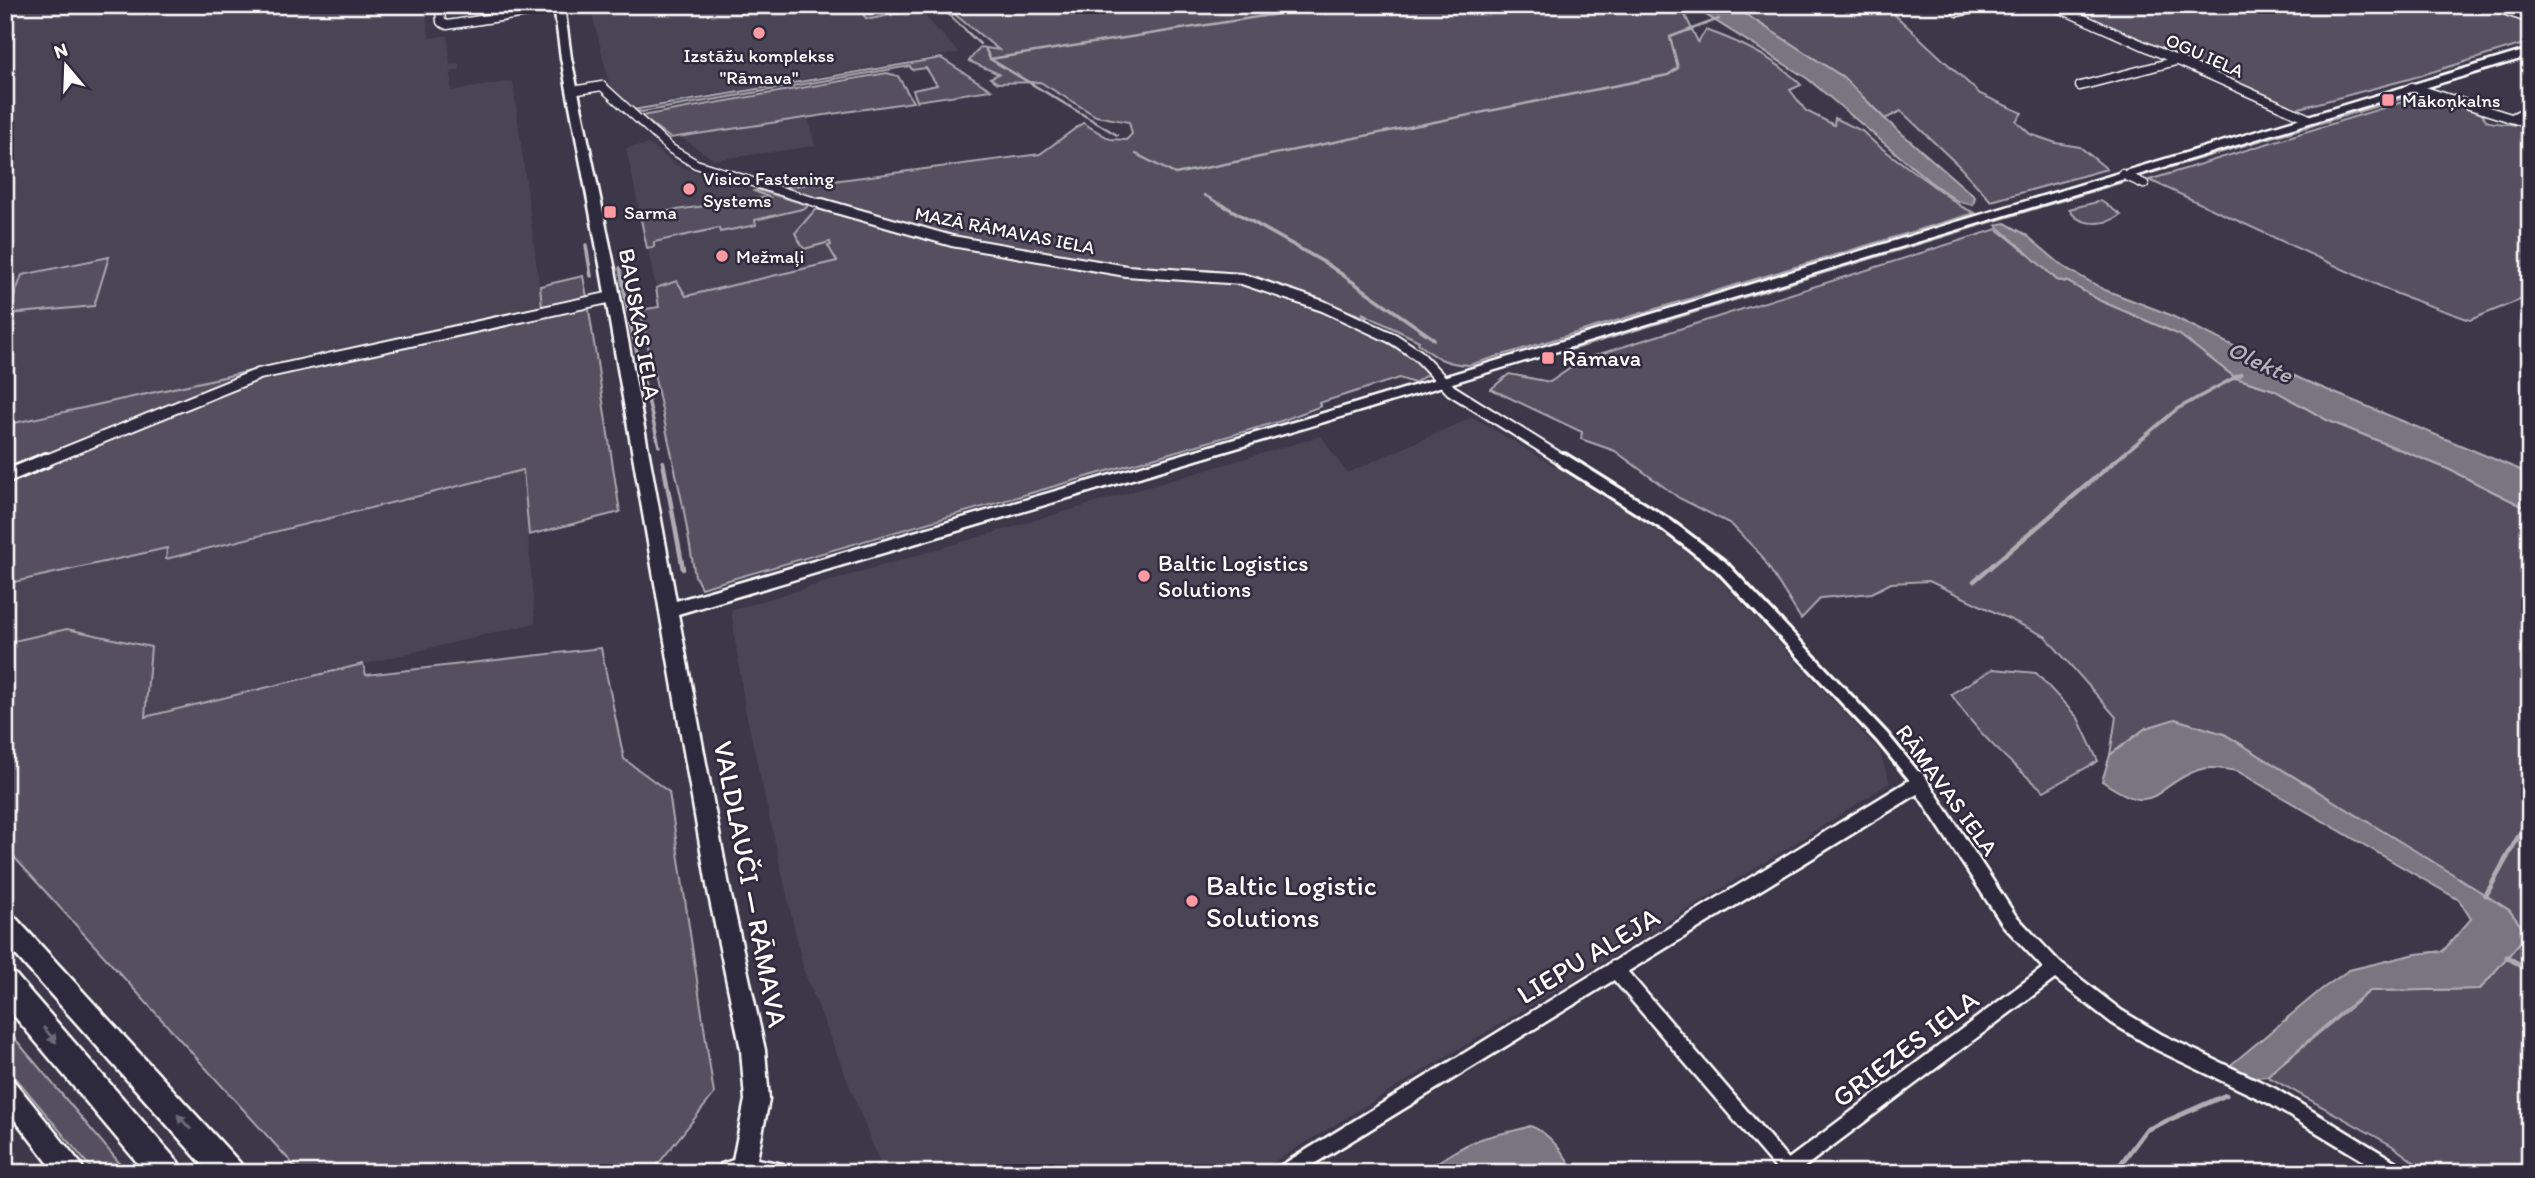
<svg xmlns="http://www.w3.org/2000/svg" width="2535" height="1178" font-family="Itim,sans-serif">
<rect width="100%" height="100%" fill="#3c3749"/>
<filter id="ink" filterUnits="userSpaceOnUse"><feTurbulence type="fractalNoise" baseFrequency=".0143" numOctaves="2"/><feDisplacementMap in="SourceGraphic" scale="14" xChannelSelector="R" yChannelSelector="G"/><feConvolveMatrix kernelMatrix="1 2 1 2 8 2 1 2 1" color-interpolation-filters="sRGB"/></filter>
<g filter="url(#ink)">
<g fill="#494455">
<polygon points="5,5 426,7 429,38 448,35 450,65 459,63 460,70 451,72 451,91 513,81 542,307 5,425"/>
<polygon points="590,5 915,5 959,53 632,108 611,91"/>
<polygon points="808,117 815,146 714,160 679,136"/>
<polygon points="649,144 678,166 814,211 949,248 660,307 626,148"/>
<polygon points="1473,417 1631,512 1711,570 1879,750 1890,783 1780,853 1256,1173 884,1173 804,971 745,709 731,610 1321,436 1347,473"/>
<polygon points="523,470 535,623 145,717 67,629 5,643 5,584 168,547 167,559"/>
</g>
<g fill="#555060" stroke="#aaa8b0" stroke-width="2">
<polygon points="856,5 925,5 928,7 871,19 866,18"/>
<path d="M 943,5 L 1670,5 L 1684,13 L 1698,42 L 1706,30 C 1740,42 1777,59 1801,85 L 1790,90 L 1806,111 L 1834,125 L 1835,118 L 1862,131 L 1876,144 L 1962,207 L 1975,213 L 1469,365 C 1446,364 1435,358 1418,343 L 1419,341 L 1362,313 L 1367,318 L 1255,276 L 1208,270 L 1138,268 L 964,239 L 779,188 L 1040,154 L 1083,123 L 1110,139 L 1126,140 L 1132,134 L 1129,122 L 1096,116 L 1040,82 L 998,83 L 990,78 L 999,74 L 969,61 L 980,47 L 999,50 Z"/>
<polygon points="1731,5 1879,5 1894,14 1980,94 2022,113 2016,121 2030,134 2056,143 2080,147 2107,169 1991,201 1959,166 1901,111 1885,119 1843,77"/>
<polygon points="2061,5 2484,5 2530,21 2530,42 2409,79 2292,110 2202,66"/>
<polygon points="941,58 991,90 917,101 913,90 937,85 926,68 912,70 910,66 642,112 632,110"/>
<polygon points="887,73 898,76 913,102 670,138 641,116"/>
<polygon points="2402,94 2418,94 2142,176 2144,172"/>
<path d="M 2422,96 L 2480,112 C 2483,115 2484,118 2487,121 C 2491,124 2520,124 2530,127 L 2530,296 L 2470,320 L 2397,294 L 2149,180 Z"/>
<polygon points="2124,179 2130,180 1561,353 1601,338"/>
<polygon points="758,190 808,205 806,208 755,220 756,225 720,232 719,228 654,242 654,247 647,248 640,215 769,197 754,191"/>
<path d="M 2101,201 L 2121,215 C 2105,226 2079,227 2069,209 Z"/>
<path d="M 818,209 L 951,245 L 1238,282 C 1304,302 1373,326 1427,370 L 1428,374 L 1414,383 L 1399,378 L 1319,403 L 1321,406 L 1281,421 L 701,588 L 695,576 L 683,506 L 640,310 L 659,307 L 656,288 L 677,281 L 686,296 L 837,261 L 828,246 L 831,245 L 830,242 L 804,249 L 795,233 L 814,211 Z"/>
<polygon points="1997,229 2040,263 2057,280 2068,282 2101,301 2180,335 2236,378 2274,390 2327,420 2448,469 2530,510 2530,1173 2429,1173 2391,1145 2267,1076 2370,991 2480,989 2527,934 2509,910 2224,734 2146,728 2110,755 2116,717 2045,636 1929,581 1891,583 1872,593 1821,598 1801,619 1761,555 1731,524 1679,498 1615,451 1581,439 1582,432 1491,389 1509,374 1550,382 1584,359"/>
<polygon points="109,257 94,306 8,314 22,275"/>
<polygon points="583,276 587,297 542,307 540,286"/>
<polygon points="588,304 620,512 529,535 523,470 166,559 167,548 5,584 5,425 515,313 515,319"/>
<polygon points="67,629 151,647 145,717 363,664 366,675 601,648 624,759 669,792 714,1094 651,1173 301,1173 5,847 5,643"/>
<path d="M 1993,669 L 2036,673 L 2078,718 L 2098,761 L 2044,791 C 2009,762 1976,732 1951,694 Z"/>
<polygon points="5,1027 128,1173 95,1173 5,1065"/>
</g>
<g fill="#797682" stroke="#afadb4" stroke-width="2">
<polygon points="1690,5 1731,5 1843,77 1885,119 1975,197 1973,205 1957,201 1929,181 1808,79"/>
<polygon points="2005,223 2025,234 2064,267 2105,290 2168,314 2301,379 2530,474 2530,510 2448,469 2327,420 2274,390 2236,378 2180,335 2101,301 2068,282 2057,280 1996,225"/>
<path d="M 2175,719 L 2224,734 L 2440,866 L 2509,910 L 2527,934 L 2480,989 L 2370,991 L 2345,1009 L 2267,1076 L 2244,1078 L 2227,1068 L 2322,989 L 2349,970 L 2416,954 L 2443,951 L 2471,919 L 2459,900 L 2237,771 C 2225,769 2210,766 2198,770 C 2151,787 2158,820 2102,781 L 2110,755 L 2146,728 Z"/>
<path d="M 1530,1126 C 1549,1131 1565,1156 1576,1173 L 1417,1173 C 1437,1165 1452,1151 1471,1143 C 1492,1133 1509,1134 1530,1126 Z"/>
</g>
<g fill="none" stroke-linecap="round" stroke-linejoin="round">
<g stroke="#afadb4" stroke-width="2.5">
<polyline points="944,10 980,44"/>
<polyline points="986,50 990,59 1117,135"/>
<polyline points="990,59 1335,5"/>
<polyline points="1136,154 1175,174 1668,75 1678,68 1670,37 1719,19"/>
<polyline points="1204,195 1224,206"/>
</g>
<g stroke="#afadb4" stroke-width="3.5">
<polyline points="1221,204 1327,264 1434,339"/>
<polyline points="586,245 591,276"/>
<polyline points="620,268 628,311"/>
<polyline points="630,323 659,446"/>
<polyline points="2114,462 2177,409 2241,374"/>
</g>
<g stroke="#afadb4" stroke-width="4.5">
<polyline points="663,462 683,569"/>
<polyline points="1974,581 2116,460"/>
</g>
<g stroke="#afadb4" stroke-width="5">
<polyline points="2486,895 2523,828 2530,806"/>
<polyline points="2507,957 2530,971"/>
<polyline points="2114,1173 2146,1130 2226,1095"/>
</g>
<g stroke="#fff" stroke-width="11">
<g id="minor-far3">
<polyline points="433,5 440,9 441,22 447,25 560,8"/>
<polyline points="2052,5 2307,118"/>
<polyline points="2489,5 2530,19"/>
<polyline points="1957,12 1990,5"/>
<polyline points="2080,86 2180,60"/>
<polyline points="2412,87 2530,124"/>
<polyline points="572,91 602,86 671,149 696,164 828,206"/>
<polyline points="2512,118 2530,109"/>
<polyline points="2122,174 2144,184"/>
</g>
</g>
<g stroke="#fff" stroke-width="14">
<g id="minor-far2">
<polyline points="822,204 952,241 1126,271 1242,279 1323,306 1394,339 1418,355 1451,390 1566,462"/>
<polyline points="42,462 259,374 612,297"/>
</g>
</g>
<g stroke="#fff" stroke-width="18">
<g id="minor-far1">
<polyline points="1563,460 1667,525 1721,566 1882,737 1918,781"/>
<polyline points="5,477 46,460"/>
</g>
</g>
<g stroke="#fff" stroke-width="21">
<g id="minor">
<polyline points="1917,779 2009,920 2055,969 2117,1017 2159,1042 2272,1096 2399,1173"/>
<polyline points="1615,969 1790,1173"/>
<polyline points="1787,1170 2055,969"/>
<polyline points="1284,1173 1920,783"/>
</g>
</g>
<g stroke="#fff" stroke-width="5">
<g id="secondary">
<polygon points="554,5 564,5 571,58 615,270 676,601 1304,419 2530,49 2530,56 1314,425 678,614 730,891 765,1050 769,1100 757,1159 783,1164 786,1173 718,1173 721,1164 733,1160 745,1100 741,1050 708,891 601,270 561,58"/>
<polygon points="5,1077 13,1080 81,1164 84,1173 56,1173 5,1107"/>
</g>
</g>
<g stroke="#fff" stroke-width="5">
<polygon id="trunk" points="5,913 14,916 240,1163 245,1173 210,1173 5,943"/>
</g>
<g stroke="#fff" stroke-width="5">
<polygon id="motorway" points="5,970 15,974 178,1162 183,1173 146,1173 5,1005"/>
</g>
<use href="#minor-far3" stroke="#2f2a3d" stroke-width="8"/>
<use href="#minor-far2" stroke="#2f2a3d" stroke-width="10"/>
<use href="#minor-far1" stroke="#2f2a3d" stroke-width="12"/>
<use href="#minor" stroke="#2f2a3d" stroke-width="16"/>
<use href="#secondary" fill="#2f2a3d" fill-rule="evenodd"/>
<use href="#trunk" fill="#2f2a3d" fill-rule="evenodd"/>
<use href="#motorway" fill="#2f2a3d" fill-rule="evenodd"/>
</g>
<defs><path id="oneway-solid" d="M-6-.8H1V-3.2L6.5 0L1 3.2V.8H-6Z" transform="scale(1.75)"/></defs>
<g fill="#6d6a77">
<use href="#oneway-solid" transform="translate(50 1035) rotate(50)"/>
<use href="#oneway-solid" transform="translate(184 1122) rotate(-132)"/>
</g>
</g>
<g fill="#ff9aa2" stroke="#2f2a3d" stroke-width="2.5">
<circle cx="759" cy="33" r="7"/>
<rect x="2381" y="93" width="14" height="14" rx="3.5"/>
<circle cx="689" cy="189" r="7"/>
<rect x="603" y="205" width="14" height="14" rx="3.5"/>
<circle cx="722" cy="256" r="7"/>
<rect x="1541" y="351" width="14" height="14" rx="3.5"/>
<circle cx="1144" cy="576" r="7"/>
<circle cx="1192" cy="901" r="7"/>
</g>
<g text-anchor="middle" stroke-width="5" stroke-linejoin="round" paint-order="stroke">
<g font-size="19" fill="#fff" stroke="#2f2a3d" text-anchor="start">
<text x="759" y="62" text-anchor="middle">Izstāžu komplekss<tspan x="759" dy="22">"Rāmava"</tspan></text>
<text x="2402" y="107">Mākoņkalns</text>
<text x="703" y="185">Visico Fastening<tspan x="703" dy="22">Systems</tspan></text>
<text x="624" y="219">Sarma</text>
<text x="736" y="263">Mežmaļi</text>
</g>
<g font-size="19" fill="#fff" stroke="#2f2a3d">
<text transform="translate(2205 55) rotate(24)" y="7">OGU IELA</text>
<text transform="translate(1005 230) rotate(11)" y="7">MAZĀ RĀMAVAS IELA</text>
</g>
<g font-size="23" fill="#fff" stroke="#2f2a3d">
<text transform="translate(640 324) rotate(80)" y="8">BAUSKAS IELA</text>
<text transform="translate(1947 790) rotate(54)" y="8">RĀMAVAS IELA</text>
</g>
<g font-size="23" fill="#fff" stroke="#2f2a3d" text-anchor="start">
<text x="1562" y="366">Rāmava</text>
<text x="1158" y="571">Baltic Logistics<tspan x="1158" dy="26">Solutions</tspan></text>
</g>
<g font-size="24" font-style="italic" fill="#b5b4ba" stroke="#2f2a3d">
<text transform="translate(2260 362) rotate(25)" y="8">Olekte</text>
</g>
<g font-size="28" fill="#fff" stroke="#2f2a3d">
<text transform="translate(751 884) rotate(79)" y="10">VALDLAUČI — RĀMAVA</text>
<text transform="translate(1588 955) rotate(-31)" y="10">LIEPU ALEJA</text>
<text transform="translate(1905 1048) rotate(-37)" y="10">GRIEZES IELA</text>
</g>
<g font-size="28" fill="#fff" stroke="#2f2a3d" text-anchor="start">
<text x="1206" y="895">Baltic Logistic<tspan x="1206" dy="32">Solutions</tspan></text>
</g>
</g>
<rect width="2535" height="1178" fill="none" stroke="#2f2a3d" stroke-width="28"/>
<rect x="14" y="14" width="2507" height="1150" fill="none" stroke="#fff" stroke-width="2.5" filter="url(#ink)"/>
<g transform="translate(66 66) rotate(341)" stroke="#2f2a3d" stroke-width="5" paint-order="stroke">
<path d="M0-5L12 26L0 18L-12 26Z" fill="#ffffff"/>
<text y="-10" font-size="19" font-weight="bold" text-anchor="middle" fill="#ffffff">N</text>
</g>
</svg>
